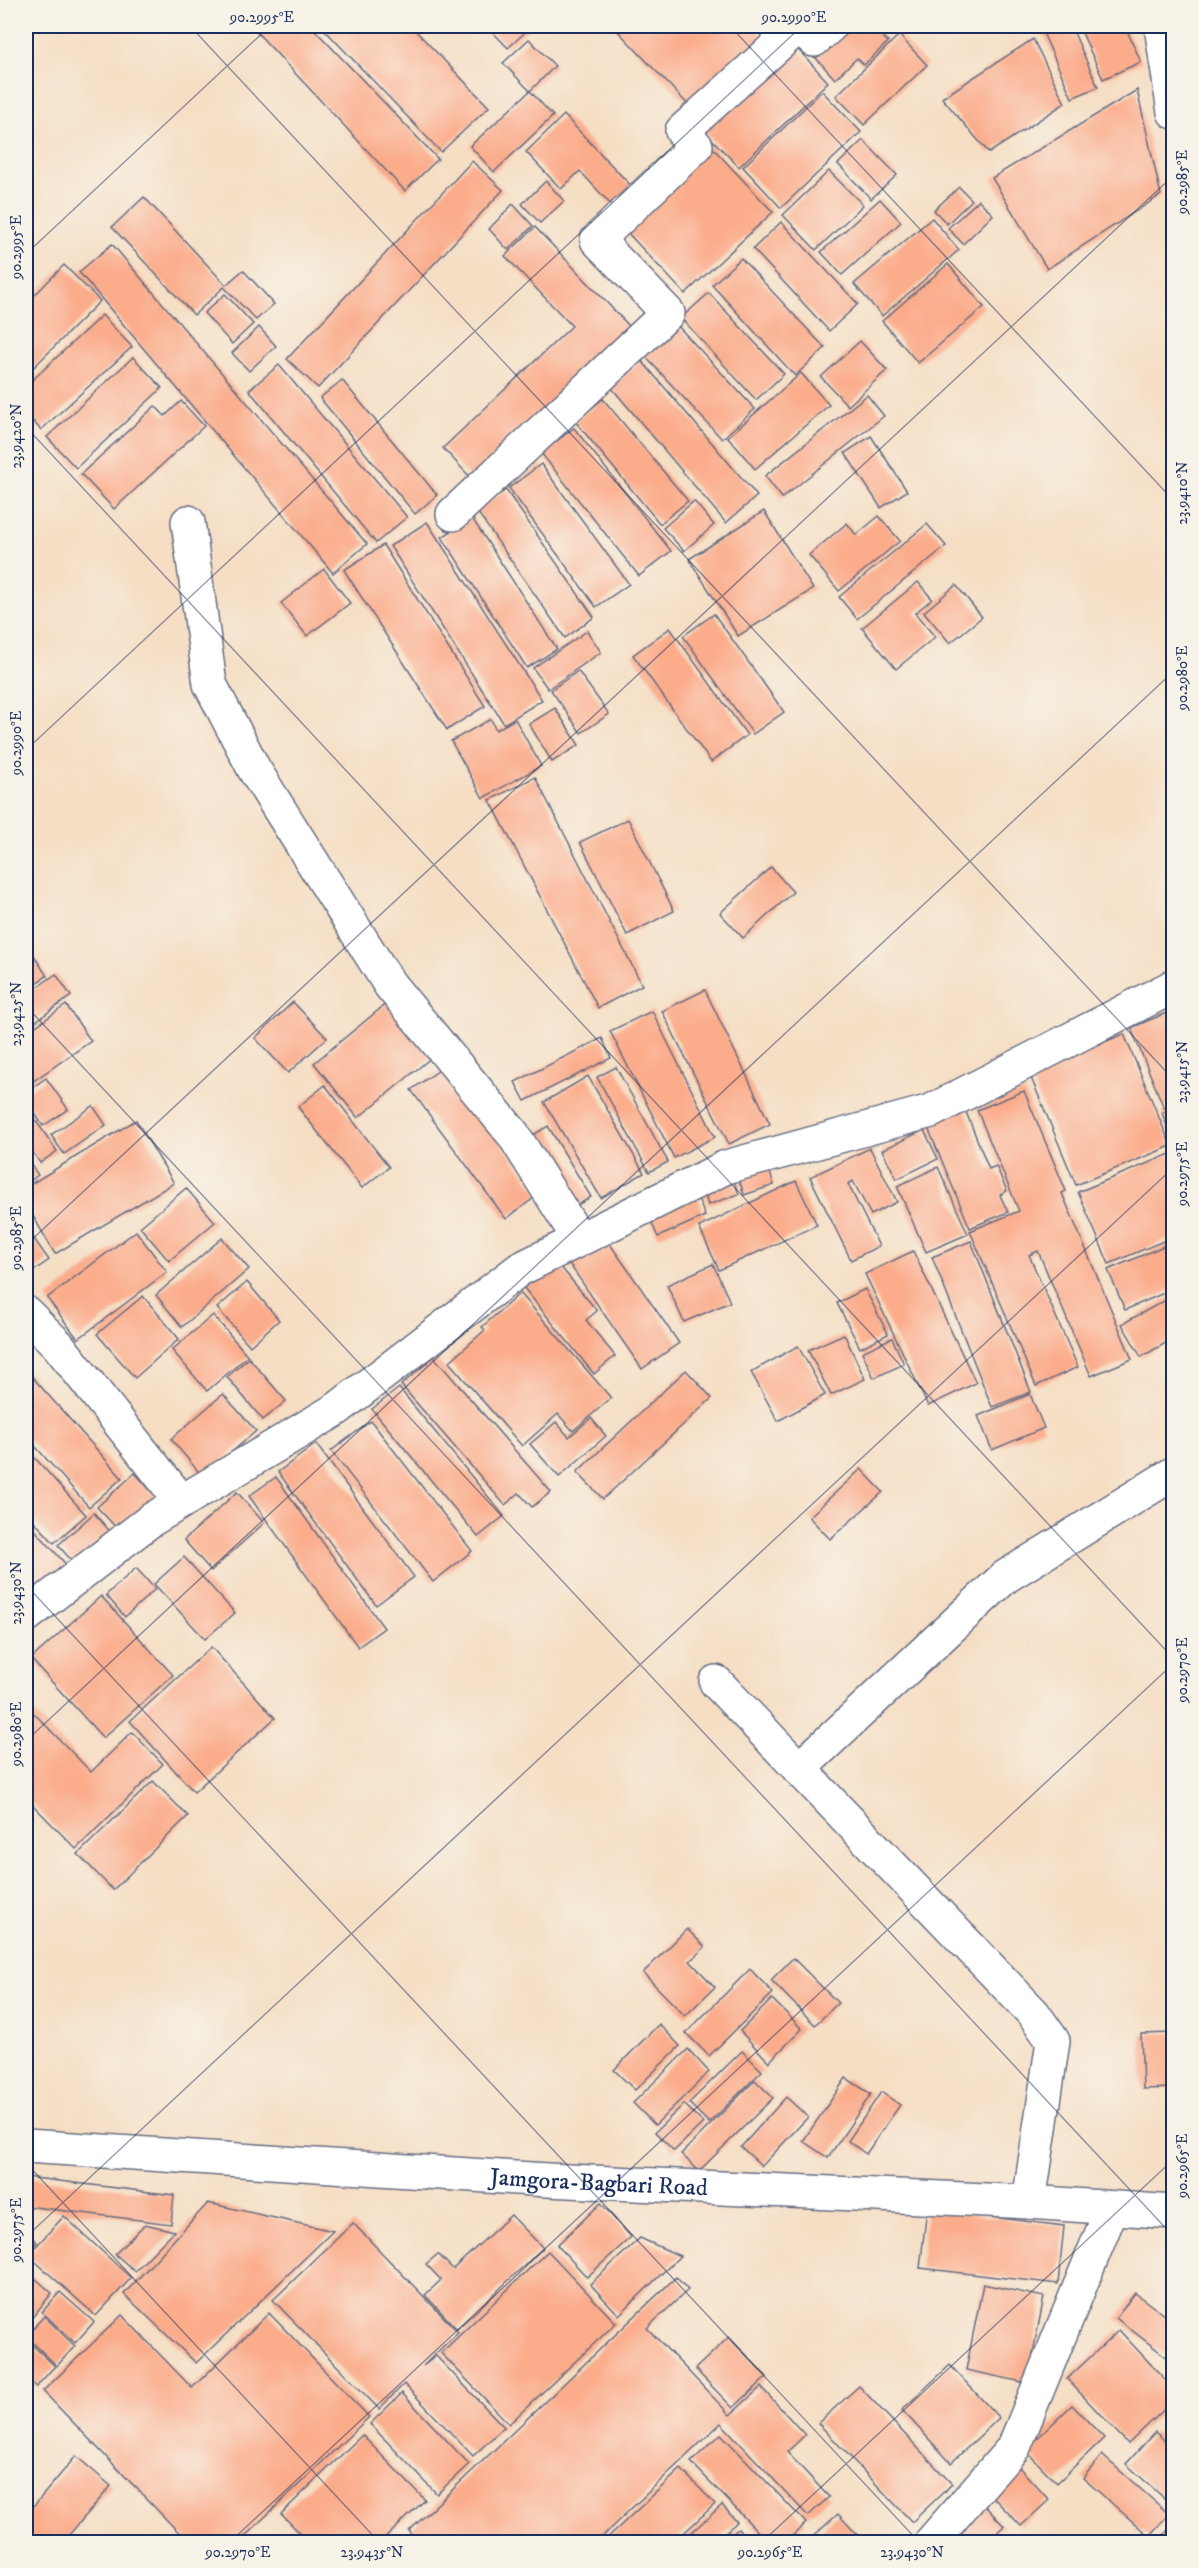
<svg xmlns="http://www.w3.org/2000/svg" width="1199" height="2568" font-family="'IM FELL DW Pica',serif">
<rect width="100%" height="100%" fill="#f7f3e8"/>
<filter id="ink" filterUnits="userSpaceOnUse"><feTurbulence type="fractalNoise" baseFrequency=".0167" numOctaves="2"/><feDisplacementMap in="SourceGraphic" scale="12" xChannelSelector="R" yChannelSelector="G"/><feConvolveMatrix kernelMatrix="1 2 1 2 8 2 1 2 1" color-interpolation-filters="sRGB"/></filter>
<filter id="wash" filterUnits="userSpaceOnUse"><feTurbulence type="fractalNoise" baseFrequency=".008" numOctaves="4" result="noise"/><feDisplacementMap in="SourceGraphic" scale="24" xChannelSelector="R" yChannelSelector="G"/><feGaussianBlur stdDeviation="1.35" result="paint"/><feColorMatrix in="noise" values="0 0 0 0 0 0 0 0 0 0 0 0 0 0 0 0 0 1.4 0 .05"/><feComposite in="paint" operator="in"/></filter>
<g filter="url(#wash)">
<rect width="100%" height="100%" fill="#f5dec4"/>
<g id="blocks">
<g fill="#fbac8b">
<polygon points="251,26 311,26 438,159 405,191"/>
<polygon points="321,26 411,26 489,107 441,152"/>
<polygon points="487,26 532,26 508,48"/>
<polygon points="613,26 753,26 771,44 697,114"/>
<polygon points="850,26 891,26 881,35 888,42 864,65 857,58 835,79 816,58"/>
<polygon points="1040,26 1071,26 1098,87 1072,98"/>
<polygon points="1079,26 1125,26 1141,62 1103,79"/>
<polygon points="899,35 927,65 864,125 836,96"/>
<polygon points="529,39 555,66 530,91 503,63"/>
<polygon points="1033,39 1065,103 989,153 942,98"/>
<polygon points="793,44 828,82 739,167 702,129"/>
<polygon points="1137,90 1161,195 1047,269 992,178"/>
<polygon points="530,91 553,116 494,172 470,146"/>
<polygon points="822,91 861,132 781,208 743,167"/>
<polygon points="564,115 635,190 614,208 580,171 561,189 526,152"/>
<polygon points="863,140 897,175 871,199 838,164"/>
<polygon points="710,145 773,212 685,294 623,228"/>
<polygon points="472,161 503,190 318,388 287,359"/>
<polygon points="829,171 863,205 816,250 783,215"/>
<polygon points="546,181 564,201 540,223 522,204"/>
<polygon points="959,187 972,200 947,224 934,210"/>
<polygon points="144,197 226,285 243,270 274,304 256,320 224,287 194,315 112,227"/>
<polygon points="880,199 901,222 842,275 821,252"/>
<polygon points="979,200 993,215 963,244 948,228"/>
<polygon points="513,204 533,226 508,250 489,229"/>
<polygon points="932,218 959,250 882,316 854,284"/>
<polygon points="781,222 858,304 829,331 753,249"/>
<polygon points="535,227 630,327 471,478 443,448 572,326 505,256"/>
<polygon points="112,244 367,544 333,573 79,272"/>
<polygon points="741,258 825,348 795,376 712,285"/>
<polygon points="948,264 984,307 918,363 882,321"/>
<polygon points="64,265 100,301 26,375 26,304"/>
<polygon points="709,293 784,374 756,400 681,318"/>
<polygon points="225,294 253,324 232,344 204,313"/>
<polygon points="102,315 132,347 41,430 26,414 26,386"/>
<polygon points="676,324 755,409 722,439 643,354"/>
<polygon points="259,327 276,346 249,371 232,353"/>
<polygon points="860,341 887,370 848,406 821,377"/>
<polygon points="133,357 162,388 76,468 47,437"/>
<polygon points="642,361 757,496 726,523 611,387"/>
<polygon points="279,365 407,517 376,543 249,390"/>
<polygon points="801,373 829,405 755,469 728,437"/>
<polygon points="342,380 437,495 415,514 320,398"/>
<polygon points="867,395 884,416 782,498 765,476"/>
<polygon points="603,399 688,501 660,524 575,421"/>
<polygon points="181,401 204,426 114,509 81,474 155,406 165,416"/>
<polygon points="574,428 671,551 639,576 541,453"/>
<polygon points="871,436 907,491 881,508 845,453"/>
<polygon points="541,464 629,584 596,607 509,488"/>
<polygon points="506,490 594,617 565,638 476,510"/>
<polygon points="694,501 714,525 684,551 663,528"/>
<polygon points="764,511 813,589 738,636 689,559"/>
<polygon points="879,516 900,541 839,591 809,555 847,523 856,535"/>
<polygon points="472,518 557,649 527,668 442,537"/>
<polygon points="427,522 542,700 504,724 390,546"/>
<polygon points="927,524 946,546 857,619 839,597"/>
<polygon points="383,545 485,706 447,730 344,570"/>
<polygon points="324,569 350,603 307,636 281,603"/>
<polygon points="918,582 932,599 915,613 935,637 896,669 862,628"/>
<polygon points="956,585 982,617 950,643 924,612"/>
<polygon points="714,614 784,712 753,734 683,636"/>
<polygon points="670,628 747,735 711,762 633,655"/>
<polygon points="587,631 601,652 548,689 533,668"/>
<polygon points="578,671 609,714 581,733 551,690"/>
<polygon points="555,708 579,745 552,762 529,724"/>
<polygon points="491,719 496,730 515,719 541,766 483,798 451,741"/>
<polygon points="535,777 642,985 598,1008 490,800"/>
<polygon points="628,819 674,911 627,935 580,842"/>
<polygon points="771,867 793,892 743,938 720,913"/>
<polygon points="26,943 47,976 26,989"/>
<polygon points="56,974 71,996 26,1028 26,995"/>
<polygon points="705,990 770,1124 729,1144 662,1011"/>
<polygon points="293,1002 327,1038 288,1073 255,1038"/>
<polygon points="387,1003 432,1057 358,1118 314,1063"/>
<polygon points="66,1005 91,1041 26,1086 26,1033"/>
<polygon points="1173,1010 1173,1103 1164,1108 1131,1028"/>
<polygon points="652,1011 715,1137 674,1158 610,1031"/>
<polygon points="1124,1034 1171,1146 1076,1185 1029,1073"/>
<polygon points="602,1038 611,1058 525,1101 515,1082"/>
<polygon points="445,1066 539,1194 506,1219 411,1090"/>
<polygon points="616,1067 668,1162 649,1172 597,1077"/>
<polygon points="588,1076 644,1173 601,1198 544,1102"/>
<polygon points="46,1078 68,1109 43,1126 26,1100 26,1092"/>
<polygon points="325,1085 389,1167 362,1188 298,1107"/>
<polygon points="1024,1091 1066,1191 1062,1193 1132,1359 1091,1376 1038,1251 1029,1255 1078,1367 1036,1386 970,1231 1019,1211 977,1110"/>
<polygon points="93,1106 106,1125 64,1154 51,1135"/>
<polygon points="964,1107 989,1169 996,1166 1007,1191 1000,1195 1008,1212 970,1228 926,1123"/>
<polygon points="1173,1108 1173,1141 1162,1113"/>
<polygon points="29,1111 57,1151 40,1163 26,1142 26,1114"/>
<polygon points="136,1120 174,1183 55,1254 26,1204 26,1187"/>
<polygon points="548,1126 591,1197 576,1206 533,1135"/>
<polygon points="924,1130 938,1159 897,1179 882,1150"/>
<polygon points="870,1148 897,1202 871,1215 853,1181 848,1184 879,1246 851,1260 810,1177"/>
<polygon points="1170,1154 1173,1164 1173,1237 1109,1264 1078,1192"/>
<polygon points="26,1157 38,1175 26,1184"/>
<polygon points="767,1163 774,1185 744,1195 737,1173"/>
<polygon points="938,1167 968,1234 926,1252 897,1186"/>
<polygon points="731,1173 739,1194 708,1205 701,1183"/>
<polygon points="796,1181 817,1225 719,1270 699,1227"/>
<polygon points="186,1188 215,1222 169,1261 140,1227"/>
<polygon points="696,1193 705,1216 658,1237 648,1214"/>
<polygon points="136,1231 167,1272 78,1339 47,1298"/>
<polygon points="30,1233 49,1260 26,1276 26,1236"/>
<polygon points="603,1234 679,1343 642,1369 566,1259"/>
<polygon points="222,1238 249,1269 182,1327 156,1295"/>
<polygon points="971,1241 1031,1392 992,1407 932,1257"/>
<polygon points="1173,1242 1173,1289 1125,1310 1108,1270"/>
<polygon points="913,1251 976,1383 928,1406 865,1274"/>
<polygon points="556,1261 597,1311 586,1320 615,1356 594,1374 524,1288"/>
<polygon points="713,1264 730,1302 684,1322 667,1285"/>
<polygon points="247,1282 279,1320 250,1346 217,1308"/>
<polygon points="865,1289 888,1334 860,1348 837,1303"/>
<polygon points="520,1293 611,1398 573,1431 558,1414 522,1446 449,1362 485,1330 482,1327"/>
<polygon points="143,1296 179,1339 135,1378 97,1334"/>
<polygon points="1173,1296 1173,1339 1141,1357 1122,1324"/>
<polygon points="213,1315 248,1356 207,1391 172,1350"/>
<polygon points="844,1334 865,1379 831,1395 808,1350"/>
<polygon points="892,1338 904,1364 874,1378 862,1352"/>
<polygon points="798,1346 825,1395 778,1421 751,1372"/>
<polygon points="434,1357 551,1492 532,1507 519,1493 505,1505 401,1385"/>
<polygon points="249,1358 286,1401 263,1420 227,1377"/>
<polygon points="26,1370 122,1478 89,1507 26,1436"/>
<polygon points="686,1370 712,1398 603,1499 577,1472"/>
<polygon points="399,1388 504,1516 478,1537 372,1409"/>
<polygon points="223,1394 256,1431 203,1477 171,1439"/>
<polygon points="1030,1394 1044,1428 992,1450 978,1416"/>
<polygon points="591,1418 606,1436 559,1477 530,1444 556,1422 569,1437"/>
<polygon points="371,1421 472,1551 433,1582 331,1451"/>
<polygon points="316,1444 414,1577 376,1605 278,1472"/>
<polygon points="26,1448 86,1515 54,1543 26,1512"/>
<polygon points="861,1469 883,1492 830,1539 809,1517"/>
<polygon points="135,1473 160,1501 123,1535 97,1507"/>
<polygon points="276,1477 384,1628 358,1647 249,1496"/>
<polygon points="237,1492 264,1523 211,1571 184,1540"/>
<polygon points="94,1513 114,1536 79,1569 58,1545"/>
<polygon points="26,1520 71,1570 37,1601 26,1588"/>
<polygon points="184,1557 235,1613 205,1639 154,1584"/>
<polygon points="136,1568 155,1589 125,1617 106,1595"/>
<polygon points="101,1596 173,1675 103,1738 31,1659"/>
<polygon points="211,1647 275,1718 194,1792 130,1721"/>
<polygon points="26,1705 91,1772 132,1732 163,1764 76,1849 26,1798"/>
<polygon points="153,1781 188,1816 113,1890 78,1854"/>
<polygon points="687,1929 705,1947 690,1961 715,1987 685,2016 643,1973"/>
<polygon points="793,1958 838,2003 815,2025 771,1980"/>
<polygon points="750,1969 773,1993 709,2056 686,2033"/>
<polygon points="772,1999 802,2029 769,2062 740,2031"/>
<polygon points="659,2024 680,2046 635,2090 614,2070"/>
<polygon points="1173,2033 1173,2088 1143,2089 1141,2034"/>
<polygon points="688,2049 709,2072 655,2125 633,2103"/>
<polygon points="742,2051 762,2071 709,2123 689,2103"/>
<polygon points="846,2078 871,2094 828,2158 803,2141"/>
<polygon points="755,2080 773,2098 699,2171 681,2154"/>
<polygon points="881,2092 900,2105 866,2154 848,2141"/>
<polygon points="786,2097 808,2117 762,2166 741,2147"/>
<polygon points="684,2104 703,2123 674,2151 655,2132"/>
<polygon points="26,2177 174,2195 171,2224 26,2206"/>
<polygon points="208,2203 333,2231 196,2363 124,2294"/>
<polygon points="601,2203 631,2237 587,2277 557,2245"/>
<polygon points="927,2209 1064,2226 1058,2284 920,2268"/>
<polygon points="511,2215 543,2248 457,2329 425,2295 441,2280 426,2264 438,2254 453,2269"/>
<polygon points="64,2216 131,2278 96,2316 28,2255"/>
<polygon points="353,2223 458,2332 423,2366 436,2356 504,2427 473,2456 404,2384 379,2409 273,2300"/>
<polygon points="145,2224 174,2231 135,2271 115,2254"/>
<polygon points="26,2231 37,2242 26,2255"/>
<polygon points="640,2238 680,2256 619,2315 590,2284"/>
<polygon points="548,2251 616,2323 509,2424 441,2353"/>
<polygon points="26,2270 52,2293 26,2325"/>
<polygon points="676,2277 688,2290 647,2328 730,2415 761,2387 805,2435 787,2452 829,2497 808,2516 721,2423 596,2542 419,2542 409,2531"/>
<polygon points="983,2284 1044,2297 1027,2383 966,2370"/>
<polygon points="60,2292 94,2322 75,2343 42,2312"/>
<polygon points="1135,2293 1173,2322 1173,2362 1116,2318"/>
<polygon points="269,2313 369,2417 239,2542 188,2542 43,2391 122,2315 192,2388"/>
<polygon points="44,2316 75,2346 57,2366 26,2336"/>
<polygon points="1119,2330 1173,2388 1173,2401 1128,2444 1067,2379"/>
<polygon points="729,2337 767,2377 733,2408 695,2369"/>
<polygon points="26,2339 55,2366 36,2387 26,2378"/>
<polygon points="950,2365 999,2418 951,2463 902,2410"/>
<polygon points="859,2386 952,2484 912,2522 818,2423"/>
<polygon points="402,2393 469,2464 437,2494 370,2424"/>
<polygon points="1072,2405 1104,2438 1057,2483 1025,2450"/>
<polygon points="1155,2432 1173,2448 1173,2506 1126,2464"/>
<polygon points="721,2434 806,2523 786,2542 768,2542 691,2462"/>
<polygon points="362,2435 425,2500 381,2542 309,2542 281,2514"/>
<polygon points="1102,2455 1169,2514 1149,2536 1083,2478"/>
<polygon points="76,2456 111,2486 63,2542 26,2542 26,2515"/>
<polygon points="1017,2465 1049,2500 1021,2526 988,2492"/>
<polygon points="681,2469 715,2504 674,2542 603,2542"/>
<polygon points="722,2505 737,2522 715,2542 681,2542"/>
<polygon points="985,2506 1004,2526 987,2542 971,2542 959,2531"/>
<polygon points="838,2514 864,2542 807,2542"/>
<polygon points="1173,2524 1173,2542 1158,2542"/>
<polygon points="738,2529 751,2542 723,2542"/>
</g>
</g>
</g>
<g filter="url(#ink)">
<use href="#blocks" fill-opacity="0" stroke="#676c82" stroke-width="1.5"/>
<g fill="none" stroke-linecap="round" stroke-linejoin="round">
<g stroke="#676c82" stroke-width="36">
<g id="minor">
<polyline points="799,26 814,40 830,26"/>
<polyline points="1161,26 1174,112"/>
<polyline points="453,514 668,313 597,240 696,146 682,131 799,26"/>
<polyline points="188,522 210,684 254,769 390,985 513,1134 579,1239"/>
<polyline points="26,1313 58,1345 181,1501"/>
<polyline points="26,1616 151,1520 337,1409 520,1269 726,1167 931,1111 1174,986"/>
<polyline points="716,1682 1034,2014 1053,2041 1029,2202"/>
<polyline points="799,1769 1005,1577 1174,1473"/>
<path id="s1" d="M 26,2146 L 547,2180 L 1029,2202 L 1174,2212"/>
<polyline points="931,2542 1014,2447 1112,2208"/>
</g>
</g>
<use href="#minor" stroke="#fff" stroke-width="33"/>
</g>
</g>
<path fill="none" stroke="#1b2f5e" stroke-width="1.5" stroke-opacity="0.45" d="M 190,26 L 1174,1080M 730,26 L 1174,501M 26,254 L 270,26M 26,427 L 1174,1659M 26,750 L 802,26M 26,1006 L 1174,2237M 26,1245 L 1174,175M 26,1585 L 919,2542M 26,1741 L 1174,671M 26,2163 L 379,2542M 26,2237 L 1174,1167M 230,2542 L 1174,1663M 762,2542 L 1174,2159"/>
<g text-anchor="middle" stroke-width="4.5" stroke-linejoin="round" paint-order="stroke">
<g font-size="24" fill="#1b2f5e" stroke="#f7f3e8">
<text dy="8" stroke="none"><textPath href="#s1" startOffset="574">Jamgora-Bagbari Road</textPath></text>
</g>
</g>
<rect width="1199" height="2568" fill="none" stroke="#f7f3e8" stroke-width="66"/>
<rect x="33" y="33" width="1133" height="2502" fill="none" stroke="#1b2f5e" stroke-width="2"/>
<g font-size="15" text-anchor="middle" fill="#1b2f5e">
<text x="262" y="22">90.2995°E</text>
<text x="794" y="22">90.2990°E</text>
<text transform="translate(1182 182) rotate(-90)" y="5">90.2985°E</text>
<text transform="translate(16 247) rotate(-90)" y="5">90.2995°E</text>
<text transform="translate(16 436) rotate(-90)" y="5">23.9420°N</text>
<text transform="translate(1182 493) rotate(-90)" y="5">23.9410°N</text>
<text transform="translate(1182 678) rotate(-90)" y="5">90.2980°E</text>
<text transform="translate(16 743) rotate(-90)" y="5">90.2990°E</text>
<text transform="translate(16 1014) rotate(-90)" y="5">23.9425°N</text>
<text transform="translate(1182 1072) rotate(-90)" y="5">23.9415°N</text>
<text transform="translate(1182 1174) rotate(-90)" y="5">90.2975°E</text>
<text transform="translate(16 1238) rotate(-90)" y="5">90.2985°E</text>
<text transform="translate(16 1593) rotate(-90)" y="5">23.9430°N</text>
<text transform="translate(1182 1670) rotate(-90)" y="5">90.2970°E</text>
<text transform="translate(16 1734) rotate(-90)" y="5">90.2980°E</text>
<text transform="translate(1182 2166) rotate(-90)" y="5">90.2965°E</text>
<text transform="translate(16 2230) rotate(-90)" y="5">90.2975°E</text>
<text x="238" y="2557">90.2970°E</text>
<text x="372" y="2557">23.9435°N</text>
<text x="770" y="2557">90.2965°E</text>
<text x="912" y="2557">23.9430°N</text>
</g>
</svg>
